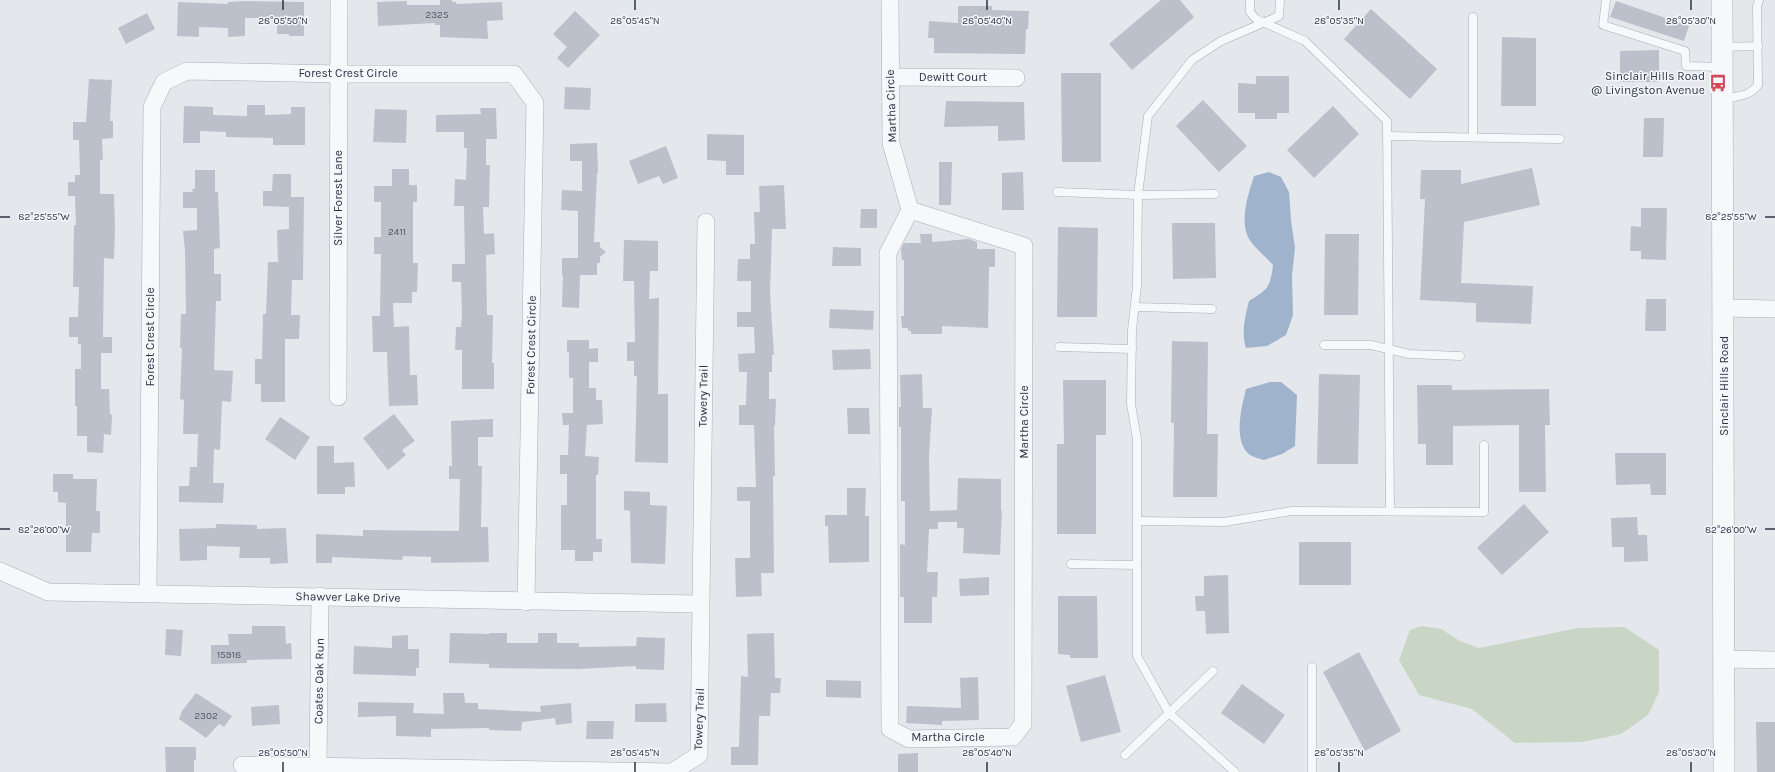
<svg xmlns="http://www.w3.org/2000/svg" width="1775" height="772" font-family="Karla,sans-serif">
<rect width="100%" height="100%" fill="#e4e7ec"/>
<polygon fill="#c9d6c5" points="1422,626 1441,629 1460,641 1479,648 1578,628 1624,627 1659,650 1659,692 1648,715 1621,734 1583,742 1515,743 1472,709 1419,695 1399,660 1410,630"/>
<g fill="#9fb4cc">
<path d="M 1269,172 L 1281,177 L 1289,192 L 1291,220 L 1295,248 L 1292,276 L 1293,315 L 1286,335 L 1267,346 L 1246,348 C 1241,333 1245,316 1249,301 C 1268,289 1270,288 1273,265 C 1266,257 1257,250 1251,242 C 1238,224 1248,195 1254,176 Z"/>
<path d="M 1270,382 L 1281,382 L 1297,395 L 1295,446 L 1282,454 L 1264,460 C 1260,459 1254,457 1250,455 C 1232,441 1242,406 1246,389 Z"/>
</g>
<g fill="#bbc0ca">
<polygon points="440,0 452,0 452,2 456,2 456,4 502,2 503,20 487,21 488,39 440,37 440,25 435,25 435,23 378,26 377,2 407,1 407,5 440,5"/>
<polygon points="1161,0 1180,0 1194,17 1132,70 1109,44"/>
<polygon points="244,1 304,2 304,36 289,36 289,34 277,34 277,18 245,18 245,36 228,37 228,28 199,27 199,37 177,36 178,2 228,4 228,2"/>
<polygon points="1616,1 1689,26 1684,41 1610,17"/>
<polygon points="958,6 992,6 992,10 1029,11 1028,29 1026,29 1025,54 934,53 934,38 928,38 929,21 958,23"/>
<polygon points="1371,9 1437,69 1410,99 1344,39"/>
<polygon points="575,11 600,35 568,68 557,58 567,47 553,34"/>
<polygon points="147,13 155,29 126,44 118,28"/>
<polygon points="1502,37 1536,38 1536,106 1501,106"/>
<polygon points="1659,50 1659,82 1620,82 1620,51"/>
<polygon points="1061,73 1101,73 1101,162 1062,162"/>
<polygon points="1256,76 1289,76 1289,113 1277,113 1277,119 1255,119 1255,113 1238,113 1238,83 1256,84"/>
<polygon points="89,79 112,80 110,121 113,121 113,138 102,139 103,160 100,160 100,194 114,194 115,229 114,259 104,258 103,337 112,337 112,353 101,353 101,389 109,389 110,414 112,415 111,435 104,434 103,453 87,452 87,436 77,436 77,406 75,406 75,369 81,369 81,344 78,344 78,337 69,337 69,317 78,317 79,287 73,287 74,225 76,225 75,196 68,196 68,182 75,182 75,175 80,175 79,140 73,140 73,122 86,122"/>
<polygon points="565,87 591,88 590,110 564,109"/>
<polygon points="1203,100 1247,146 1219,172 1176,126"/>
<polygon points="946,101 1024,102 1025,140 998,141 998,126 944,127"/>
<polygon points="247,105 265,105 265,115 291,114 291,107 305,107 305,145 273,145 273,138 226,137 226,132 200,131 200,143 183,143 184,106 213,107 213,115 247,116"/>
<polygon points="1333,106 1359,134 1314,178 1287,150"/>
<polygon points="480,108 496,108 497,139 486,139 486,165 490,165 489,207 483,207 484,234 494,233 495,254 486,255 487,315 493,315 492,363 494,363 494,389 462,389 462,350 455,350 456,327 461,327 462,315 461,282 452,282 452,264 465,264 464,206 454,206 455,179 466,180 467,148 464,148 464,132 436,132 436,115 481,114"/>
<polygon points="375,109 407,110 406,143 373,142"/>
<polygon points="1644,118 1664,118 1663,157 1643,157"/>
<polygon points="707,134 744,135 744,175 726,175 726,161 707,160"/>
<polygon points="597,143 598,173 597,173 594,242 600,242 600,247 606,252 600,257 600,263 597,263 597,275 580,275 579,308 562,307 563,275 562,275 562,258 578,258 578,211 561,210 562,190 582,191 582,161 570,161 570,144"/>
<polygon points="666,146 678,178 663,184 659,176 638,184 629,161"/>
<polygon points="939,162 952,162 951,205 939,205"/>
<polygon points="1532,168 1540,205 1464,222 1461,283 1533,286 1531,324 1476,322 1476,303 1420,300 1425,199 1420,199 1421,170 1461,170 1461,184"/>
<polygon points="392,169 409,169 409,185 417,185 417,202 413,202 413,263 418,263 417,292 412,292 412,303 393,303 394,327 409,326 410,375 417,375 418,405 389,406 387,352 373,352 372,316 380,316 381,254 374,254 374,237 381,237 381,202 374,202 374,186 392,186"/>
<polygon points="195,170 215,170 215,192 218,192 220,248 214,249 214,274 221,274 221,301 216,301 214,370 233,371 231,402 222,401 220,450 214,449 213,483 224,483 223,503 179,502 179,486 189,486 190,467 197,467 198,434 183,434 184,400 180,399 182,348 180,348 181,314 186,314 185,250 183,231 197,230 197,208 183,208 183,192 193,192 192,189 195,189"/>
<polygon points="1023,172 1024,210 1002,210 1002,173"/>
<polygon points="273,174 291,174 291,197 304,197 303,280 292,280 291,315 300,315 299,339 285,339 285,402 261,402 261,384 255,384 255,359 262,359 263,314 266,314 268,262 278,262 277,230 289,229 289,207 263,206 263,191 272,191"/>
<polygon points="784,185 786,229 772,229 770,293 774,355 772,355 772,372 769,372 769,399 776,399 775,426 774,426 775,476 773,476 774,573 761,573 762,596 736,597 735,558 750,558 750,501 737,501 737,487 756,487 754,425 739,425 739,405 746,405 747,372 739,372 738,354 755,353 754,327 737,327 737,312 751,312 751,281 737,281 738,259 750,259 750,244 755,244 754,212 760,212 759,186"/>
<polygon points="1641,208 1667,208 1666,260 1641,259 1641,251 1630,251 1631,226 1641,227"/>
<polygon points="861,209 877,209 877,228 860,228"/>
<polygon points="1172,223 1215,223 1216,278 1173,279"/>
<polygon points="1058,227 1098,228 1097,317 1057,317"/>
<polygon points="920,234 932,234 932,242 969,239 977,242 977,249 995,249 995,267 989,267 988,328 942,326 942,334 911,334 911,331 908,331 908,328 902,328 901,316 904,316 904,260 902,260 901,249 904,243 921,243"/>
<polygon points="1325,234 1359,234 1358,315 1324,315"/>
<polygon points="624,240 658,241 658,271 650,271 649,299 659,298 658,394 668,394 668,463 635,462 637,376 634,376 634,361 627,361 627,342 635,342 634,281 623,281"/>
<polygon points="833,247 861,248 861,266 832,266"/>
<polygon points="1646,299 1666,299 1666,331 1645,331"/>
<polygon points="830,309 874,311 873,330 829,328"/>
<polygon points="567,340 589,340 589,349 598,348 598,362 589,362 589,388 596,388 596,400 602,400 603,424 587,425 585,456 599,457 598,475 596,475 596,539 602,539 602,552 593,552 593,561 575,561 575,550 561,550 561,505 567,505 567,474 560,474 560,455 568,455 569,425 563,425 562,413 573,413 573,378 569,378 569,352 567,352"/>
<polygon points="1172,341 1208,342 1207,434 1218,434 1217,497 1173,497 1174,423 1171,423"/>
<polygon points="870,349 871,369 833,370 832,350"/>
<polygon points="922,374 923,408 932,408 929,456 930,511 957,510 958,478 1001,479 1001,511 1002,511 1000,555 963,553 964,528 957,528 957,522 938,522 938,529 929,529 927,572 938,572 937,597 932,597 932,623 904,623 904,597 900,597 900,544 905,545 905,501 901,501 901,427 899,427 899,407 901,407 900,375"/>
<polygon points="1319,374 1360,375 1358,464 1317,464"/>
<polygon points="1063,380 1106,380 1106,435 1096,435 1096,534 1057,534 1057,444 1064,444"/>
<polygon points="1417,385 1452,385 1452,390 1549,389 1550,425 1545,425 1546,492 1519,492 1519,425 1453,426 1453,465 1426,465 1426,444 1418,444"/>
<polygon points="847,408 869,408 870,434 848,434"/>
<polygon points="394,414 415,441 402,450 406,455 388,470 363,438"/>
<polygon points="280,417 310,437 295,460 265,439"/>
<polygon points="493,419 493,437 478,437 478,466 482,466 481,527 488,527 489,562 431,563 431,557 403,556 402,560 332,557 332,563 316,563 316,534 363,536 363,530 459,531 460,479 449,479 449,466 452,466 451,421"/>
<polygon points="317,446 334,446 334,463 354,462 355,487 345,487 345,494 317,494"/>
<polygon points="1615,453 1666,453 1666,495 1651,495 1650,484 1616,485"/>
<polygon points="53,474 73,474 73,479 97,479 96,511 100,511 100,533 92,533 91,552 66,552 66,503 58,502 58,492 53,492"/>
<polygon points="847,488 866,488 865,516 869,516 869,562 829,563 828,526 825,526 825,515 847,515"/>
<polygon points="624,491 650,492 650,505 667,506 665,564 631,563 630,511 624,510"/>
<polygon points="1524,504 1549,532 1502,575 1477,548"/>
<polygon points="1637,517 1638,535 1647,535 1648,561 1624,562 1624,547 1612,547 1611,518"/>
<polygon points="216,524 257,525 257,529 286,528 288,563 270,564 270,558 239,558 240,547 207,546 207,560 180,561 179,529 216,528"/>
<rect x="1299" y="542" width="52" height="43"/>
<polygon points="1228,575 1229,633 1206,634 1205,611 1196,611 1195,596 1204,596 1204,576"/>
<polygon points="989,577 989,595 960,596 959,579"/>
<polygon points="1058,596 1097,596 1098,658 1070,658 1070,655 1058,654"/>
<polygon points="252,626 285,626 286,644 291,643 292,659 247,660 247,663 211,664 211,645 229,645 228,634 252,634"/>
<polygon points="166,629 183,630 181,656 165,655"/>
<polygon points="450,633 489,634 489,633 507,633 507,643 538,643 538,633 557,633 557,643 579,643 579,647 636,646 637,637 665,638 664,670 636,669 636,666 579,669 489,668 489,664 449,663"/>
<polygon points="774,633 775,678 781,678 780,693 771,693 770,716 759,716 758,765 731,765 731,747 739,747 741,676 748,677 747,634"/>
<polygon points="408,635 408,649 419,649 419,668 416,668 416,676 353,674 354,646 392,648 392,636"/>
<polygon points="1359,652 1401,731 1365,751 1323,672"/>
<polygon points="1105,675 1121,732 1081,742 1066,686"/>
<polygon points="978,677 979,720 942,721 942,725 906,723 907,706 961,708 960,678"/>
<polygon points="826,680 861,681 861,698 826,697"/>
<polygon points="1242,684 1285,715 1264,744 1221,713"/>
<polygon points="196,693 232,716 224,727 219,724 206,738 179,719 182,711"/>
<polygon points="443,693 464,693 465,703 478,703 478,709 541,712 540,706 571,703 572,723 556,725 555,718 522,722 521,731 489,730 489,728 431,729 431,737 396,736 396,716 358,717 358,702 414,703 413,713 444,714"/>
<polygon points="666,703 667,722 635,722 635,704"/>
<polygon points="279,705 280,724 252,726 251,707"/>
<polygon points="587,721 614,721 613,739 586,739"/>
<polygon points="1756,722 1775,722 1775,772 1757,772"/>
<polygon points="165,747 196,747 196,760 194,760 194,772 166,772"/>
<polygon points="918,753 918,772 898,772 898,754"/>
</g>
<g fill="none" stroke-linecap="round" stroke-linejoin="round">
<g stroke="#a9aeb7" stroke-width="9">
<g id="service">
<polyline points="1250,0 1250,12 1256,19 1305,41 1387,121 1390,511"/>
<polyline points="1606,0 1603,25 1685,51 1686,66 1722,67"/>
<polyline points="1723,47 1758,46"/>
<path d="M 1723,99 C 1737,96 1749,97 1758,85 L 1757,7 L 1759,0"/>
<polyline points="1387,136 1560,139"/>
<polyline points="1473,137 1473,17"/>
<polyline points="1057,192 1138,195 1215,194"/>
<polyline points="1135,307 1212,309"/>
<polyline points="1324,345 1371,345 1409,354 1460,356"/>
<polyline points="1059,347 1132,349"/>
<polyline points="1137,521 1224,522 1292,511 1484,512 1484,445"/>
<polyline points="1071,564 1137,565"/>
<polyline points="1312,667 1312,772"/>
<polyline points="1125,755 1213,671"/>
<polyline points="1235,772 1169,713 1137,656 1137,439 1131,404 1132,330 1137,286 1138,195 1148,116 1192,60 1221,41 1279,16 1280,0"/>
</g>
</g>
<g stroke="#a9aeb7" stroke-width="18">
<g id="minor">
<polyline points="890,0 891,143 910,210"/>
<polyline points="890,77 1016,78"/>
<polygon points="910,210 1024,246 1023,724 1013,737 909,739 890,729 888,253"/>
<polyline points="1724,308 1775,309"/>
<polyline points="338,397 339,0"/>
<polyline points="0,571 48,592 700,604"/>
<polyline points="148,593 152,107 164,82 187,71 339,74 514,74 535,103 526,602"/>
<polyline points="1723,659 1775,660"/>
<polyline points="242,765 672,772 699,755 706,222"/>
<polyline points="318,766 320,596"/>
</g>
</g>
<g stroke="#a9aeb7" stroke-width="22">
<polyline id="tertiary" points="1722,0 1724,772"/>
</g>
<use href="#service" stroke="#f7f8fa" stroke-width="8"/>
<use href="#minor" stroke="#f7f8fa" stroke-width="17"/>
<use href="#tertiary" stroke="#f7f8fa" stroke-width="21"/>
</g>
<path fill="none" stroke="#2b3445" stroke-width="1.5" d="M 283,0 L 283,10M 635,0 L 635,10M 987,0 L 987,10M 1339,0 L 1339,10M 1691,0 L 1691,10M 0,217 L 10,217M 1765,217 L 1775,217M 0,529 L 10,529M 1765,529 L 1775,529M 283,762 L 283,772M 635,762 L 635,772M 987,762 L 987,772M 1339,762 L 1339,772M 1691,762 L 1691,772"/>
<defs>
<g id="bus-bare" transform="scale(1.38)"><path d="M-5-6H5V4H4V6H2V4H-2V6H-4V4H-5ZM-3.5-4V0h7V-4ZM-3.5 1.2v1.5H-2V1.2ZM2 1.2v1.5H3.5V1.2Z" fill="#d1495b" stroke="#f4f6f9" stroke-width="2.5" paint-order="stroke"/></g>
</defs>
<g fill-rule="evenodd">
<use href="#bus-bare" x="1718" y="83"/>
</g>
<g text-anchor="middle" stroke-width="3" stroke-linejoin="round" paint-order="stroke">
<g font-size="10" fill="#4f5766">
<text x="437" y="18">2325</text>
<text x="397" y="235">2411</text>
<text x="229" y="658">15918</text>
<text x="206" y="719">2302</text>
</g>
<g font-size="12" fill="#2b3445" stroke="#f4f6f9">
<text x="348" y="77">Forest Crest Circle</text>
<text x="953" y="81">Dewitt Court</text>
<text transform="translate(891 106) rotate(-92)" y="4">Martha Circle</text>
<text transform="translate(338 198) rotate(-90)" y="4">Silver Forest Lane</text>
<text transform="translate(150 337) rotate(-90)" y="4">Forest Crest Circle</text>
<text transform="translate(531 345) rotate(-89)" y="4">Forest Crest Circle</text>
<text transform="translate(1724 386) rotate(-90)" y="4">Sinclair Hills Road</text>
<text transform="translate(703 396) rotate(-89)" y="4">Towery Trail</text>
<text transform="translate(1024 422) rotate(-90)" y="4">Martha Circle</text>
<text transform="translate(348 597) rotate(1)" y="4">Shawver Lake Drive</text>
<text transform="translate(319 681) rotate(-89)" y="4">Coates Oak Run</text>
<text transform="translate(699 719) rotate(-88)" y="4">Towery Trail</text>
<text x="948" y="741">Martha Circle</text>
</g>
<g font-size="12" fill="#2b3445" stroke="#f4f6f9" text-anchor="end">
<text x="1705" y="80">Sinclair Hills Road<tspan x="1705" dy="14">@ Livingston Avenue</tspan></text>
</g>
</g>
<g font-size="10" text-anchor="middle" fill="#2b3445" stroke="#f4f6f9" stroke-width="3" stroke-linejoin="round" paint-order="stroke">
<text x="283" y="24">28°05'50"N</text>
<text x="635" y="24">28°05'45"N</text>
<text x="987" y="24">28°05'40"N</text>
<text x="1339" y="24">28°05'35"N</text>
<text x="1691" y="24">28°05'30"N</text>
<text x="1731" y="220">82°25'55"W</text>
<text x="44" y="220">82°25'55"W</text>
<text x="1731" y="533">82°26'00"W</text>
<text x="44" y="533">82°26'00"W</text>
<text x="283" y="756">28°05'50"N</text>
<text x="635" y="756">28°05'45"N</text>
<text x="987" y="756">28°05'40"N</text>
<text x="1339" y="756">28°05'35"N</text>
<text x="1691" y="756">28°05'30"N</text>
</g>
</svg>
